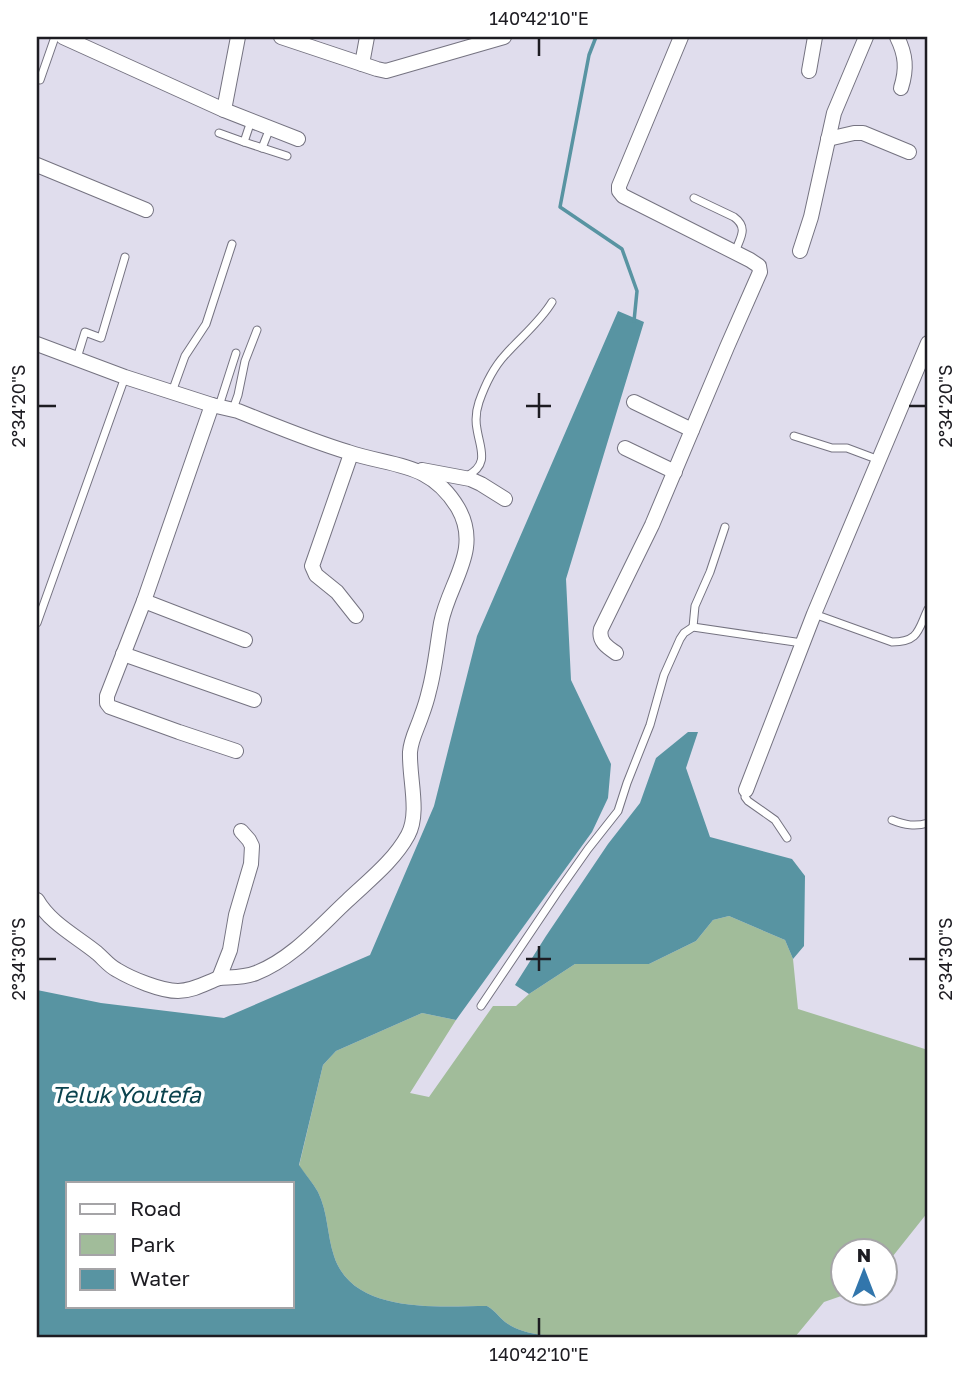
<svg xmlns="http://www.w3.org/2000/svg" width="965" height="1374" font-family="'Golos Text',sans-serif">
<rect width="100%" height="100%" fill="#e0dded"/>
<path fill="#a1bc9a" d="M 729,916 L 785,940 L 793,959 L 798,1009 L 928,1050 L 928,1212 L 885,1266 L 884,1252 L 842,1252 L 842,1294 L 847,1294 L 824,1302 L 795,1337 L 569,1337 L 568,1336 C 549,1336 525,1335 508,1324 C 500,1319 496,1311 487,1306 C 438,1306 353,1315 334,1256 C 327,1235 328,1212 318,1192 C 313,1183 305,1174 299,1166 L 323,1065 L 336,1051 L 422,1013 L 456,1020 L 410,1093 L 429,1097 L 493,1006 L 516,1006 L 529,994 L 575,964 L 649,964 L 696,941 L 713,920 Z"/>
<g fill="#5894a2" fill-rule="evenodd">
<path d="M 618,311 L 644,322 L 566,579 L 571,680 L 611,764 L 608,798 L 592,832 L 456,1020 L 422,1013 L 336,1051 L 323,1065 L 299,1165 C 305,1174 313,1183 318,1192 C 328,1212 327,1235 334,1256 C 353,1315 438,1306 487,1306 C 496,1311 500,1319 508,1324 C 525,1335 549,1336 568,1336 L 569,1337 L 37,1337 L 37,990 L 101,1003 L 224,1018 L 370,955 L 434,806 L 477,636 ZM 68,1183 L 292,1183 L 292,1306 L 68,1306 Z"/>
<polygon points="688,732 698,732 686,768 710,837 792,859 805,876 804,946 793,959 785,940 729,916 713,920 696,941 649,964 575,964 529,994 515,985 546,936 608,844 640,803 656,758"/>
</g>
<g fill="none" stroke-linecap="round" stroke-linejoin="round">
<polyline stroke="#5894a2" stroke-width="3.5" points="596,37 589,55 560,207 622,249 637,291 634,321"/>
<g stroke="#757381" stroke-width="9">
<g id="lane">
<polyline points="40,80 55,37"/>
<polyline points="219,133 244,142 251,121"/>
<polyline points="244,142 287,156"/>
<polyline points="262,148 270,128"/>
<path d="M 694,198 L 734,217 C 749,228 740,238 735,252"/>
<polyline points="77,358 85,332 101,338 125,257"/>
<polyline points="172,392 185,356 206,324 232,244"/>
<polyline points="219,406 236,353"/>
<polyline points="233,409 238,395 245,361 257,330"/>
<polyline points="794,436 832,448 847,448 879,460"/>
<path d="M 467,476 C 490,464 480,449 477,429 C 475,419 476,411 479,402 C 485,385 493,368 505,355 C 521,337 540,322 552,302"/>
<path d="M 814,614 L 892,642 C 919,642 918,630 928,609"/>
<polyline points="37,623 125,377"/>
<polyline points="693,627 695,606 710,572 725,527"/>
<polyline points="746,790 745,797 748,801 775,820 787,838"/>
<path d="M 892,820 C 905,825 915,827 928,823"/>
<polyline points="481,1006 557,893 588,849 618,811 627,783 650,725 664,675 680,639 684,633 693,627 802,643"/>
</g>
</g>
<g stroke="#757381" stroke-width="16">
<g id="street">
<polyline points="63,37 224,110 298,139"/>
<polyline points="281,37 377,69 386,71 504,37"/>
<path d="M 897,37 C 906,55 907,69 901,88"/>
<polyline points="362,64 367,37"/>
<polyline points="809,71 815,37"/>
<polyline points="224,110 238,37"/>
<polyline points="828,139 854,133 863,133 909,152"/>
<polyline points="37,165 146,210"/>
<polyline points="800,251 811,217 834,113 866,37"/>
<path d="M 37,344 L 125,377 L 212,405 L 238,411 L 258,419 C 288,431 318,443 348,452 C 392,467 430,461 458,508 C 482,550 449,582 441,623 C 437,646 435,669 429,691 C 427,700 424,709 421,717 C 417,729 411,739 410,752 C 409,778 420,813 408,835 C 394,861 368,881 347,901 C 319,927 292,959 256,973 C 244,978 231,977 219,978 L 230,950 L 236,915 L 251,864 L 252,846 L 249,840 L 241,831"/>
<polyline points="634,402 692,430"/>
<polyline points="212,405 144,601 107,696 107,703 110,707 179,732 236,751"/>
<polyline points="625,448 675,472"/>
<polyline points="351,454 312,566 316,575 337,592 356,616"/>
<polyline points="422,470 470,479 481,484 505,499"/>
<polyline points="144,601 245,640"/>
<path d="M 616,653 C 607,647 598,641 601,629 L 652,525 L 727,347 L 760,272 L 759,266 L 750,260 L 623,196 L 619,191 L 619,186 L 681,37"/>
<polyline points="123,654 254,700"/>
<polyline points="746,790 814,614 928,343"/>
<path d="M 37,900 C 50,923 76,936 97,953 C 104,959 109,966 117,970 C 132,979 161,991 178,991 C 193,991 206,983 219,978"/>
</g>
</g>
<use href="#lane" stroke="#fff" stroke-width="7"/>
<use href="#street" stroke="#fff" stroke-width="14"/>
</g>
<path fill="none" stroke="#1d1c22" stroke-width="2.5" d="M 539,38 L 539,56M 539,393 L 539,418M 38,406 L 56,406M 526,406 L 551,406M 909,406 L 926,406M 539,946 L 539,971M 38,959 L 56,959M 526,959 L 551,959M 909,959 L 926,959M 539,1318 L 539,1336"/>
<g text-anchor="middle" stroke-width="7" stroke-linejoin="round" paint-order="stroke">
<g font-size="23" font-style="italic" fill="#0b434e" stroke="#fff">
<text x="126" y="1103">Teluk Youtefa</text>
</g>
</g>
<rect width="965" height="1374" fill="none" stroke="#ffffff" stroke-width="77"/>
<rect x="66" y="1182" width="228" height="126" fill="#ffffff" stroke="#a5a4a7" stroke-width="2"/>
<rect x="80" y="1204" width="35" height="10" fill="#ffffff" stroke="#a5a4a7" stroke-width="2"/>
<text x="130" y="1216" font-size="21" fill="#1d1c22">Road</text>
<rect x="80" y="1234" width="35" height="21" fill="#a1bc9a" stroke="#a5a4a7" stroke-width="2"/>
<text x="130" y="1252" font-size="21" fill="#1d1c22">Park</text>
<rect x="80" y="1269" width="35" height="21" fill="#5894a2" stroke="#a5a4a7" stroke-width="2"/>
<text x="130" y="1286" font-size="21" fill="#1d1c22">Water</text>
<g transform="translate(864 1272)"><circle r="33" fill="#ffffff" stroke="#a5a4a7" stroke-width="2"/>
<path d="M0-5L12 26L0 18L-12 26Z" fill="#3276ac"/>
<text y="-10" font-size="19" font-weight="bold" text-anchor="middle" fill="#1d1c22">N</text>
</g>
<rect x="38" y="38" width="888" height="1298" fill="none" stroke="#1d1c22" stroke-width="2.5"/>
<g font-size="18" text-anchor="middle" fill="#1d1c22">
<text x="539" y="25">140°42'10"E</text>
<text transform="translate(19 406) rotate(-90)" y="6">2°34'20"S</text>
<text transform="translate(946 406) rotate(-90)" y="6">2°34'20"S</text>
<text transform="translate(19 959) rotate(-90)" y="6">2°34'30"S</text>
<text transform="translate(946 959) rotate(-90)" y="6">2°34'30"S</text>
<text x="539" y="1361">140°42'10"E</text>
</g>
</svg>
